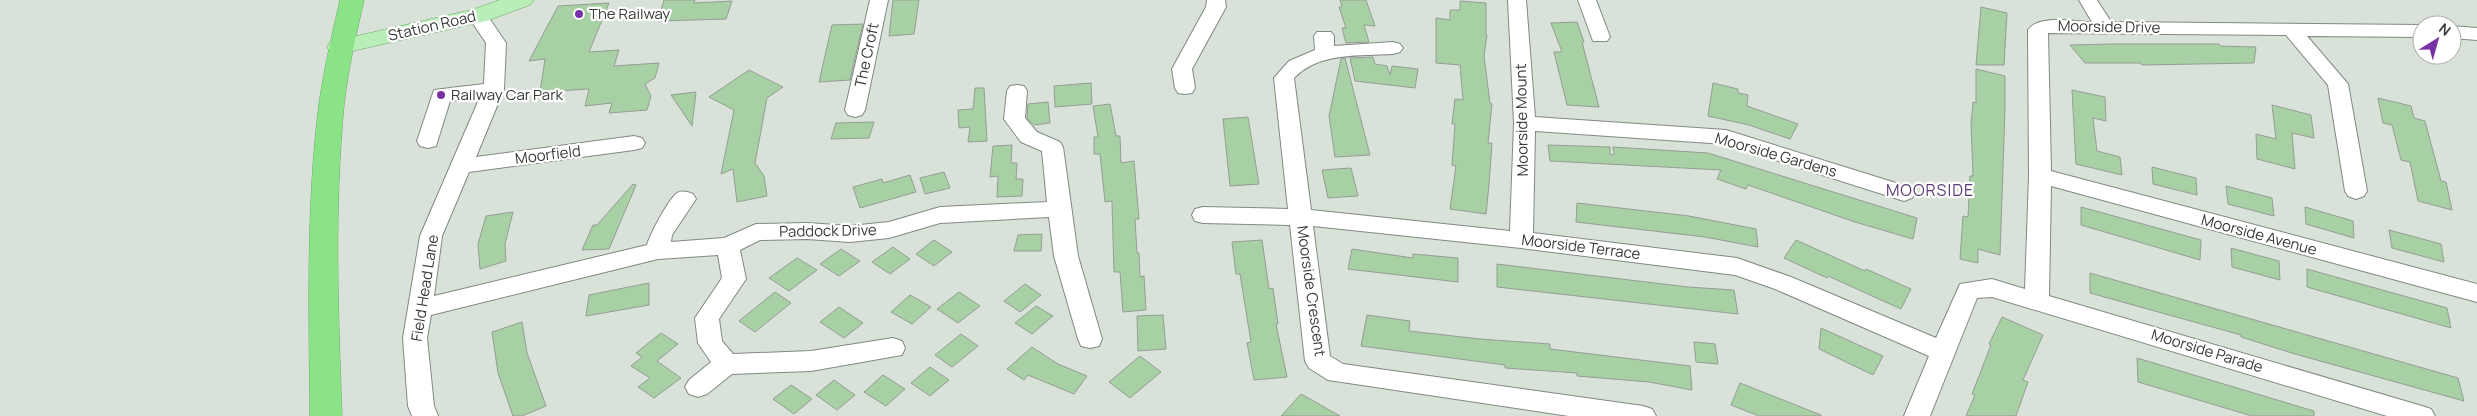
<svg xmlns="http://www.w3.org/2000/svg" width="2477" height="416" font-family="Manrope,sans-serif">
<rect width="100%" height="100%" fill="#d9e2d8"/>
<g fill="#a8d0a5" stroke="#959d95">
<polygon points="664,0 695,0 694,3 732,1 726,19 658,21"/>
<polygon points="893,0 919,0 914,34 889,36"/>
<polygon points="1340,0 1366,0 1375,26 1364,25 1369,42 1346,43 1342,28 1346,28 1339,7 1342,7"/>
<polygon points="1460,1 1486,3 1486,35 1487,35 1484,56 1490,103 1492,104 1488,143 1492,143 1489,185 1486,214 1450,209 1456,166 1452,165 1455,124 1452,124 1455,99 1463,100 1460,65 1436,63 1436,18 1450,20 1450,10 1460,10"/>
<polygon points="609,3 589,52 619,50 614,66 659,63 655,78 645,84 651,96 647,110 609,113 612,103 585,106 589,89 540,92 545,59 529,61 558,6"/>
<polygon points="1981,7 2007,13 2004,65 1976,65"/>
<polygon points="1577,22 1584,42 1582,42 1599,107 1567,105 1554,52 1562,52 1551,23"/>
<polygon points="863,24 850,80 819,82 832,25"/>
<polygon points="2110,44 2219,44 2220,46 2256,47 2254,63 2142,65 2140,63 2085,63 2070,45"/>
<polygon points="1373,57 1375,64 1387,66 1390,75 1392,66 1418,69 1415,88 1355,81 1350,58"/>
<polygon points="1345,58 1370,155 1335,157 1329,116 1341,59"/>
<polygon points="1976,69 2005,76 2005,109 2000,255 1978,249 1978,263 1960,259 1963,216 1968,217 1970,176 1973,176 1971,125 1973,102 1976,103"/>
<polygon points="749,70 783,87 767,98 755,163 764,176 767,196 737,202 733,169 721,174 734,110 709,97"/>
<polygon points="1091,83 1092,104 1055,107 1054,86"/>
<polygon points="1713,83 1738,89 1738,93 1748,95 1747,106 1798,124 1790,139 1749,125 1708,116"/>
<polygon points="975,88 984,88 987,141 968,142 970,127 959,128 958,110 973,109"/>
<polygon points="2072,90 2105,97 2106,121 2093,118 2097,151 2120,157 2122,175 2076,164"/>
<polygon points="696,92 692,126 671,95"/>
<polygon points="2378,98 2411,106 2414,118 2425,121 2441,181 2446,182 2452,210 2418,201 2410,162 2401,160 2392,125 2383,123"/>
<polygon points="1048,102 1050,123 1034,125 1027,118 1028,104"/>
<polygon points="1110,104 1116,136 1120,136 1121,163 1134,161 1139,219 1135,219 1137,253 1139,253 1140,277 1144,276 1146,310 1123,312 1120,272 1114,272 1112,201 1105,202 1100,154 1094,154 1094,137 1098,137 1093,106"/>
<polygon points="2272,105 2311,115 2314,138 2292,133 2295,169 2257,159 2256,134 2276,139"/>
<polygon points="1248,117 1259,184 1230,186 1223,119"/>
<polygon points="874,122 869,138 831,139 836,123"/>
<polygon points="1012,145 1011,163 1017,163 1016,179 1023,179 1022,196 997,197 998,176 990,177 993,146"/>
<polygon points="1548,145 1610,147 1610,155 1614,154 1613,147 1708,153 1917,218 1913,239 1855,222 1748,185 1746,189 1717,179 1721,170 1550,161"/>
<polygon points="2152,167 2196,178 2197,195 2153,184"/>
<polygon points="1351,168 1358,196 1328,198 1322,170"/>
<polygon points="944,172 950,188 925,194 920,178"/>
<polygon points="910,175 916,192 860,208 853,187 882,179 883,183"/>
<polygon points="633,184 636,185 609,249 582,250 593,225 597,225"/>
<polygon points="2226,186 2272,198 2274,216 2228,204"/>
<polygon points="1577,203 1689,216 1756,229 1758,247 1705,237 1576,222"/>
<polygon points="2081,207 2201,240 2200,260 2081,225"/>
<polygon points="2305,207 2353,221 2354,238 2306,224"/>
<polygon points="513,212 505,244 506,261 480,269 478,244 486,216"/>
<polygon points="2389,230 2441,244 2444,262 2392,248"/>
<polygon points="1042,234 1041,251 1014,251 1018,235"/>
<polygon points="934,240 952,252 934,266 916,254"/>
<polygon points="1262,240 1269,289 1273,288 1278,324 1276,324 1287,377 1254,380 1247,343 1251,342 1240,274 1236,274 1232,242"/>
<polygon points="1796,240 1865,271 1866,269 1911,289 1901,309 1828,276 1827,278 1784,258"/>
<polygon points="893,247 910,259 890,274 872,262"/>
<polygon points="2231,248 2279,261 2280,280 2232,267"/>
<polygon points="841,249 860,261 839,276 820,264"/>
<polygon points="1352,249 1413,258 1413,254 1458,258 1458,282 1348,269"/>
<polygon points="797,258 817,270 789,291 769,278"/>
<polygon points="1497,264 1688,287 1734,290 1738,314 1497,287"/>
<polygon points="2307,269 2447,308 2451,328 2307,287"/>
<polygon points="2090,273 2458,378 2464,401 2295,354 2241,337 2241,335 2090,293"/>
<polygon points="649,283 649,305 586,316 589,295"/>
<polygon points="1025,284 1041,295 1020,312 1004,301"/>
<polygon points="775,292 791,303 755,332 739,321"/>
<polygon points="959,292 980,306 958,323 937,309"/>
<polygon points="910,295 931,307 912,324 891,312"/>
<polygon points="1036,306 1053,316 1032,334 1015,323"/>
<polygon points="839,307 863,323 844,338 820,322"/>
<polygon points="1163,315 1166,349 1138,351 1137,316"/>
<polygon points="1367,315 1410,321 1409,331 1480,339 1550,344 1550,349 1690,366 1692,390 1649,382 1577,376 1577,373 1505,368 1505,365 1361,346"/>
<polygon points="2002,317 2043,335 2023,380 2028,382 2016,416 1966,416 1975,395 1972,394 1991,345 1989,344"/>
<polygon points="522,322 527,353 546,406 522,416 513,416 498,373 492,332"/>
<polygon points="1821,328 1883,356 1873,375 1819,349"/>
<polygon points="661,333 678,344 657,361 681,378 654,398 638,387 650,378 631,366 642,357 636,353"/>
<polygon points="961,334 978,346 952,367 935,355"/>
<polygon points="1694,342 1715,344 1718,364 1696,362"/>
<polygon points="1032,347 1058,364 1087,376 1074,394 1028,375 1024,380 1007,369"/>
<polygon points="1140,356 1161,372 1130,398 1109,382"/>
<polygon points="2137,358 2314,411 2314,416 2252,416 2138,382"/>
<polygon points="930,367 949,380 930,396 911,383"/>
<polygon points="883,375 905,389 886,406 864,392"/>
<polygon points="834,380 855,395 837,410 816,395"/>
<polygon points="1740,383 1821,415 1821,416 1759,416 1731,405"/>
<polygon points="791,385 812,399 794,414 773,399"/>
<polygon points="1301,394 1340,416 1281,416"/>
</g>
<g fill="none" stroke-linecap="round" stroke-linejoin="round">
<g stroke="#818980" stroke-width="2">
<g id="minor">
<polygon points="870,0 888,0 865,110 862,115 855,117 848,115 845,110"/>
<polygon points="1207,0 1225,0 1226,7 1192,69 1195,88 1192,93 1185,94 1178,93 1175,88 1172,69 1206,7"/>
<path d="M 1508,0 L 1526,0 L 1535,117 L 1726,130 L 1912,188 L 1915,193 L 1912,198 L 1904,201 L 1725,144 L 1535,131 L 1533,233 L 1737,258 L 1791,277 L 1936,338 L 1960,284 L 1992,279 L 2025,289 L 2029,176 L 2028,30 C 2039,14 2075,22 2092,22 L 2079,0 L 2097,0 L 2111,22 L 2422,25 L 2422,37 L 2307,36 L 2348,84 L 2367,191 L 2364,196 L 2356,199 L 2348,196 L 2345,191 L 2328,85 L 2286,35 L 2048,33 L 2051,171 L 2477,284 L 2477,302 L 2051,186 L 2049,296 L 2422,406 L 2431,409 L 2435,416 L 2387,416 L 1992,297 L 1977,298 L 1930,416 L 1904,416 L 1929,356 L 1775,289 L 1735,275 L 1521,248 L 1313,226 L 1330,356 L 1343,364 L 1643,406 L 1652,409 L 1656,416 L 1569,416 L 1328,380 L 1309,368 L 1305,361 L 1290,225 L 1203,223 L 1195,221 L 1192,215 L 1195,209 L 1203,207 L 1288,209 L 1274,78 L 1289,61 L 1315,50 L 1314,36 L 1317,32 L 1331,32 L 1334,36 L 1334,46 L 1393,42 L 1400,44 L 1403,48 L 1400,52 L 1393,54 C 1360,56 1319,52 1294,78 L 1311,210 L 1510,231 L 1514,123 Z"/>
<polygon points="1578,0 1596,0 1610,37 1607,41 1593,41"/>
<path d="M 478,10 L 485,12 L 506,43 L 504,89 L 476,157 L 634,136 L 642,138 L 645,143 L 642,148 L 634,150 L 469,172 L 442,236 L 434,296 L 647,245 C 650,234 668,200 677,193 C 682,190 688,192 693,194 L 696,199 L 672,235 L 671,242 L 724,238 L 756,224 L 807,223 L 850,226 L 889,222 L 940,207 L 1047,202 L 1042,151 L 1021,142 L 1004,119 L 1007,91 L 1010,86 L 1017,85 L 1024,86 L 1027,91 L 1025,118 L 1037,132 L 1060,142 L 1063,147 L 1078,256 L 1102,339 L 1099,346 L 1090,348 L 1081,346 L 1078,339 L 1054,256 L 1049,217 L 940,223 L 889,238 L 850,242 L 807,239 L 760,240 L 740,250 L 746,279 L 719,319 L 722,341 L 733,354 L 811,351 L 893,338 L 902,341 L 905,348 L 902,355 L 811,371 L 732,374 L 707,394 L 698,397 L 689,394 L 685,387 L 689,380 L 711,362 L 698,343 L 695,318 L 722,278 L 718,255 L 658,259 L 431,315 L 427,338 L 434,406 L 438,416 L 412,416 L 408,406 L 403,338 L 420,236 L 480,97 L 450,101 L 436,146 L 428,148 L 420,146 L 417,141 L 434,90 L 484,84 L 486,43 L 468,16 L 471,12 Z"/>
<polygon points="2452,26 2477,28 2477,40 2452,38"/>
</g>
</g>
<g stroke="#6ea86c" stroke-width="1">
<polygon id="major" points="500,0 534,0 530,5 486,21 339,54 330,52 327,47 330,42 471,10"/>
</g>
<g stroke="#6ea86c" stroke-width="1">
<path id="highway" d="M 340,0 L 364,0 C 356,35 348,69 344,105 C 334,208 338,312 342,416 L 310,416 C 309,312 306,208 319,104 C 324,69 332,35 340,0 Z"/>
</g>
<use href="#minor" fill="#fff" fill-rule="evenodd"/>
<use href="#major" fill="#b9eeb8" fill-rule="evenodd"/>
<use href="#highway" fill="#8be388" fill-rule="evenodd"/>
</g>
<g fill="#7732a6" stroke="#fff" stroke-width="2">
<circle cx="579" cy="14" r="5"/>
<circle cx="441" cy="95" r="5"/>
</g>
<g text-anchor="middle" stroke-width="4.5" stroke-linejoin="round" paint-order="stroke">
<g font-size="15" fill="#383b37" stroke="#fff" text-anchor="start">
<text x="589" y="19">The Railway</text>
<text x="451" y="100">Railway Car Park</text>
</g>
<g font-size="15" fill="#383b37" stroke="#fff">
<text transform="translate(432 26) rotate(-13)" y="5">Station Road</text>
<text transform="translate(2109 27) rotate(1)" y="5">Moorside Drive</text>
<text transform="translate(867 55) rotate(-78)" y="5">The Croft</text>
<text transform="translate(1522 120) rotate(-91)" y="5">Moorside Mount</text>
<text transform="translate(548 155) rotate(-7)" y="5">Moorfield</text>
<text transform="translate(1776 155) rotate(16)" y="5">Moorside Gardens</text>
<text transform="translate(828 231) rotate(-1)" y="5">Paddock Drive</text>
<text transform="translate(2259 235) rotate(15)" y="5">Moorside Avenue</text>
<text transform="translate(1581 247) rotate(7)" y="5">Moorside Terrace</text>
<text transform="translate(425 288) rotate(-81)" y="5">Field Head Lane</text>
<text transform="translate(1311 291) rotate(82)" y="5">Moorside Crescent</text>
<text transform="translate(2207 351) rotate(17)" y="5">Moorside Parade</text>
</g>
<g font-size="16" letter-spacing="1" fill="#5b3a75" stroke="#fff">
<text x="1930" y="196">MOORSIDE</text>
</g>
</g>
<g transform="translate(2437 40) rotate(37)"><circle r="24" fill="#ffffff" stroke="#afb1af"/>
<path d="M0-4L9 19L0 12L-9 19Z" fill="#7732a6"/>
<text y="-8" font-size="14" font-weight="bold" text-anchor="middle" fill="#383b37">N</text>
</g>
</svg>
